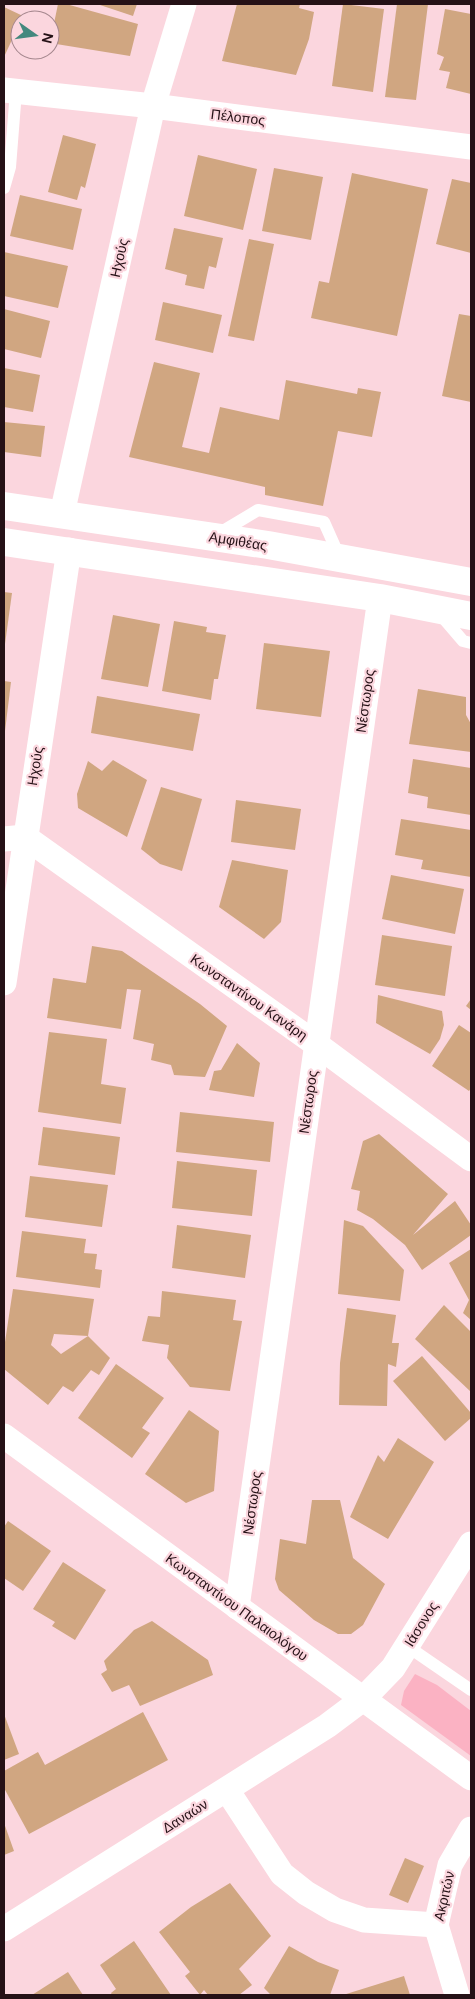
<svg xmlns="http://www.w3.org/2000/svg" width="475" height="1999" font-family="'DM Sans',sans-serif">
<rect width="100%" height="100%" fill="#fbd6de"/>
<polygon fill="#fbb2c3" points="415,1674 437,1685 471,1711 471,1756 401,1705 404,1691"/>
<g fill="#d0a681">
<polygon points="58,4 66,4 138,24 130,56 50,43"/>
<polygon points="97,4 137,4 133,16"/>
<polygon points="237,4 300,4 299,8 314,12 309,39 296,75 222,61"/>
<polygon points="343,4 384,9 373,92 332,86"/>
<polygon points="397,4 428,4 416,100 385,97"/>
<polygon points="4,7 23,16 4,57"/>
<polygon points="445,9 471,14 471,94 446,88 450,72 439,70 444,57 437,54"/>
<polygon points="63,135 96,144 85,188 81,186 77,200 48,192"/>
<polygon points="198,155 257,169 243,230 184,216"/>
<polygon points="274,168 323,177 311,240 262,231"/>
<polygon points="352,173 428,189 397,336 311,318 319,281 329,283"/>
<polygon points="452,179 471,183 471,253 436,244"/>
<polygon points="20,195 82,209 73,250 10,236"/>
<polygon points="174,228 223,238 216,268 209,266 204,289 185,285 187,275 165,269"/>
<polygon points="249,239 274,244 254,341 228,336"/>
<polygon points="4,252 68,266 58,308 4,296"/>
<polygon points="163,302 222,315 213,353 155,340"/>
<polygon points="4,309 50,321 41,358 4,349"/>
<polygon points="459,314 471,316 471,402 442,396"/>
<polygon points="154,362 200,373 182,447 209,453 220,407 279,420 286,380 357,394 358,388 381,392 372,437 338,431 323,506 265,495 265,487 129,457"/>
<polygon points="4,368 40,375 33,412 4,407"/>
<polygon points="4,422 45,426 41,457 4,452"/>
<polygon points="4,592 12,593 5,644 4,644"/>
<polygon points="113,615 160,624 148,687 101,679"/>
<polygon points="174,621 207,627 206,632 226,635 218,679 214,679 211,700 162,691"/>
<polygon points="264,643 330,651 321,717 256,709"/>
<polygon points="4,681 11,682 5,731 4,731"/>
<polygon points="418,689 466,697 466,715 471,724 471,752 409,744"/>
<polygon points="97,696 200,714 193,751 91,733"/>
<polygon points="413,759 471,768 471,815 427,808 428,797 408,793"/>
<polygon points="113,760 147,780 127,837 78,808 77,794 88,761 102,771"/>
<polygon points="161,787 202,799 182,871 160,864 141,849"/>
<polygon points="236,800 301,809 295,850 231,842"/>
<polygon points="401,819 471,830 471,877 421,869 423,860 395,855"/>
<polygon points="232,860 288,870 281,922 264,939 219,907"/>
<polygon points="391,875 464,889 455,934 382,919"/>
<polygon points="382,935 452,946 445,996 375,985"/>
<polygon points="92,946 122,951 200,1004 227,1026 205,1077 174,1075 171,1065 151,1060 154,1044 133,1039 141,990 127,989 121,1029 47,1018 53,978 86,983"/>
<polygon points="378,995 442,1011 444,1025 440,1039 430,1054 376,1023"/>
<polygon points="471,999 471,1010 466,1006"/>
<polygon points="459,1025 471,1033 471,1088 469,1091 432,1066"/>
<polygon points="49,1032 107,1039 101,1084 126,1088 121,1124 38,1112"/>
<polygon points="237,1043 260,1063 254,1097 209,1090 214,1071 221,1070"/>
<polygon points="180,1112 274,1122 270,1162 176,1152"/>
<polygon points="43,1127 120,1137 115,1175 38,1165"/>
<polygon points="379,1134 448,1194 413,1235 455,1201 471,1225 471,1235 422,1270 405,1245 373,1219 357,1210 360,1191 351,1189 363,1141"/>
<polygon points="177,1161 257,1170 252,1216 172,1208"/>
<polygon points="30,1176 108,1185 102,1227 25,1217"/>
<polygon points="344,1220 363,1226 404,1270 400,1301 338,1294"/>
<polygon points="177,1225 251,1235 245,1278 172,1268"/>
<polygon points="22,1231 86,1239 84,1253 97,1254 95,1269 102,1270 100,1288 16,1277"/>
<polygon points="471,1249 471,1320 463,1313 469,1300 449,1263"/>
<polygon points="13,1289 94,1299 88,1336 54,1334 51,1345 61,1354 88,1336 110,1358 99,1375 91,1370 73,1392 63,1386 48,1405 4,1369 5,1342"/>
<polygon points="162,1291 236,1300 233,1320 242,1321 230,1391 190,1387 167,1358 169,1345 142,1341 148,1316 160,1317"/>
<polygon points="444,1305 471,1332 471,1392 415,1339"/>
<polygon points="347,1308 396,1315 392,1343 399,1343 396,1367 388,1364 387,1406 339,1405 340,1363"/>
<polygon points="422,1356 471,1413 471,1418 445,1441 393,1381"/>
<polygon points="116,1364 164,1398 142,1428 150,1433 132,1458 78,1418"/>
<polygon points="189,1410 219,1431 214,1491 186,1503 145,1474"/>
<polygon points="398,1438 434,1462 388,1539 350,1517 378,1455 384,1462"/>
<polygon points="312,1500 340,1500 353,1558 385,1584 363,1625 351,1634 338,1634 314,1620 279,1590 275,1579 280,1539 306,1544"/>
<polygon points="8,1521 51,1551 23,1591 4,1578 4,1527"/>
<polygon points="63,1562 106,1590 75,1640 52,1626 55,1622 33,1609"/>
<polygon points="152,1621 208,1660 213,1675 140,1706 129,1685 112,1692 101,1674 107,1670 104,1661 134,1630"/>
<polygon points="143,1712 168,1760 29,1834 4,1788 4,1771 38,1752 45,1765"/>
<polygon points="4,1714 19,1754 4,1760"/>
<polygon points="4,1823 14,1851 4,1855"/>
<polygon points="405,1858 424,1866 408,1903 389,1895"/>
<polygon points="230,1883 271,1936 239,1969 252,1985 239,1995 208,1995 204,1990 200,1995 185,1976 190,1972 159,1932 191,1907"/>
<polygon points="134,1941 171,1995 112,1995 111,1993 116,1989 100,1965"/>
<polygon points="289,1946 318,1962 339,1970 330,1995 271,1995 264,1988"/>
<polygon points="68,1972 83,1995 32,1995"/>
<polygon points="404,1976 410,1995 343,1995"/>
</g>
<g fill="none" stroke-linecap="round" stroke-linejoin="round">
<g stroke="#fff" stroke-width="12">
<polyline points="4,188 10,167 16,91"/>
<polyline points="218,534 258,510 324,522 340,558"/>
<polyline points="439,613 463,641 471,643"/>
<polyline points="407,1646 471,1690"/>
</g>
<g stroke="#fff" stroke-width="25">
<polyline points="4,90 153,106 471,147"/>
<polyline points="62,514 153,106 184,4"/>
<polyline points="4,839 25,837 316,1044 471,1159"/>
<polyline points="4,983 69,550"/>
<polyline points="4,1436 471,1778"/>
<polyline points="237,1607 380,598"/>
<polyline points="227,1790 282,1874 306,1893 335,1910 364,1920 436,1925"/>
<polyline points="4,1929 327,1726 363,1699 393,1668 471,1544"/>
<polyline points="457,1995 436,1925 450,1865 471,1829"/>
</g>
<g stroke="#fff" stroke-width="28">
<polyline points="4,506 268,545 471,582"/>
<polyline points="4,542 380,598 471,616"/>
</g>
</g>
<g text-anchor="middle" stroke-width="4.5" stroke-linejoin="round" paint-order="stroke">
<g font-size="14" fill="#251116" stroke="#fbd6de">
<text transform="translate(238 117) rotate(7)" y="5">Πέλοπος</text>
<text transform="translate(119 258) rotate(-77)" y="5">Ηχούς</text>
<text transform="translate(238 541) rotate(9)" y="5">Αμφιθέας</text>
<text transform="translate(365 701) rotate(-82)" y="5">Νέστωρος</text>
<text transform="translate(35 766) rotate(-81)" y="5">Ηχούς</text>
<text transform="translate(249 997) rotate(35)" y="5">Κωνσταντίνου Κανάρη</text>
<text transform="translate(308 1102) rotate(-82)" y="5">Νέστωρος</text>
<text transform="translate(252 1503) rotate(-82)" y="5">Νέστωρος</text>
<text transform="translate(237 1607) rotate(36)" y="5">Κωνσταντίνου Παλαιολόγου</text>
<text transform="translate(421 1624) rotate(-58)" y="5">Ιάσονος</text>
<text transform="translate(185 1816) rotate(-32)" y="5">Δαναών</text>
<text transform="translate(444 1896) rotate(-77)" y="5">Ακριτών</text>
</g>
</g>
<rect width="475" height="1999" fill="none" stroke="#251116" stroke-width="10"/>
<g transform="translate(35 35) rotate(104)"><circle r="24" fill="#fbd6de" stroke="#a5878e"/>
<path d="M0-4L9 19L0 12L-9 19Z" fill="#43887e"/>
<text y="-8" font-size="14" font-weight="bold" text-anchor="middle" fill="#251116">N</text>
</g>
</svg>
